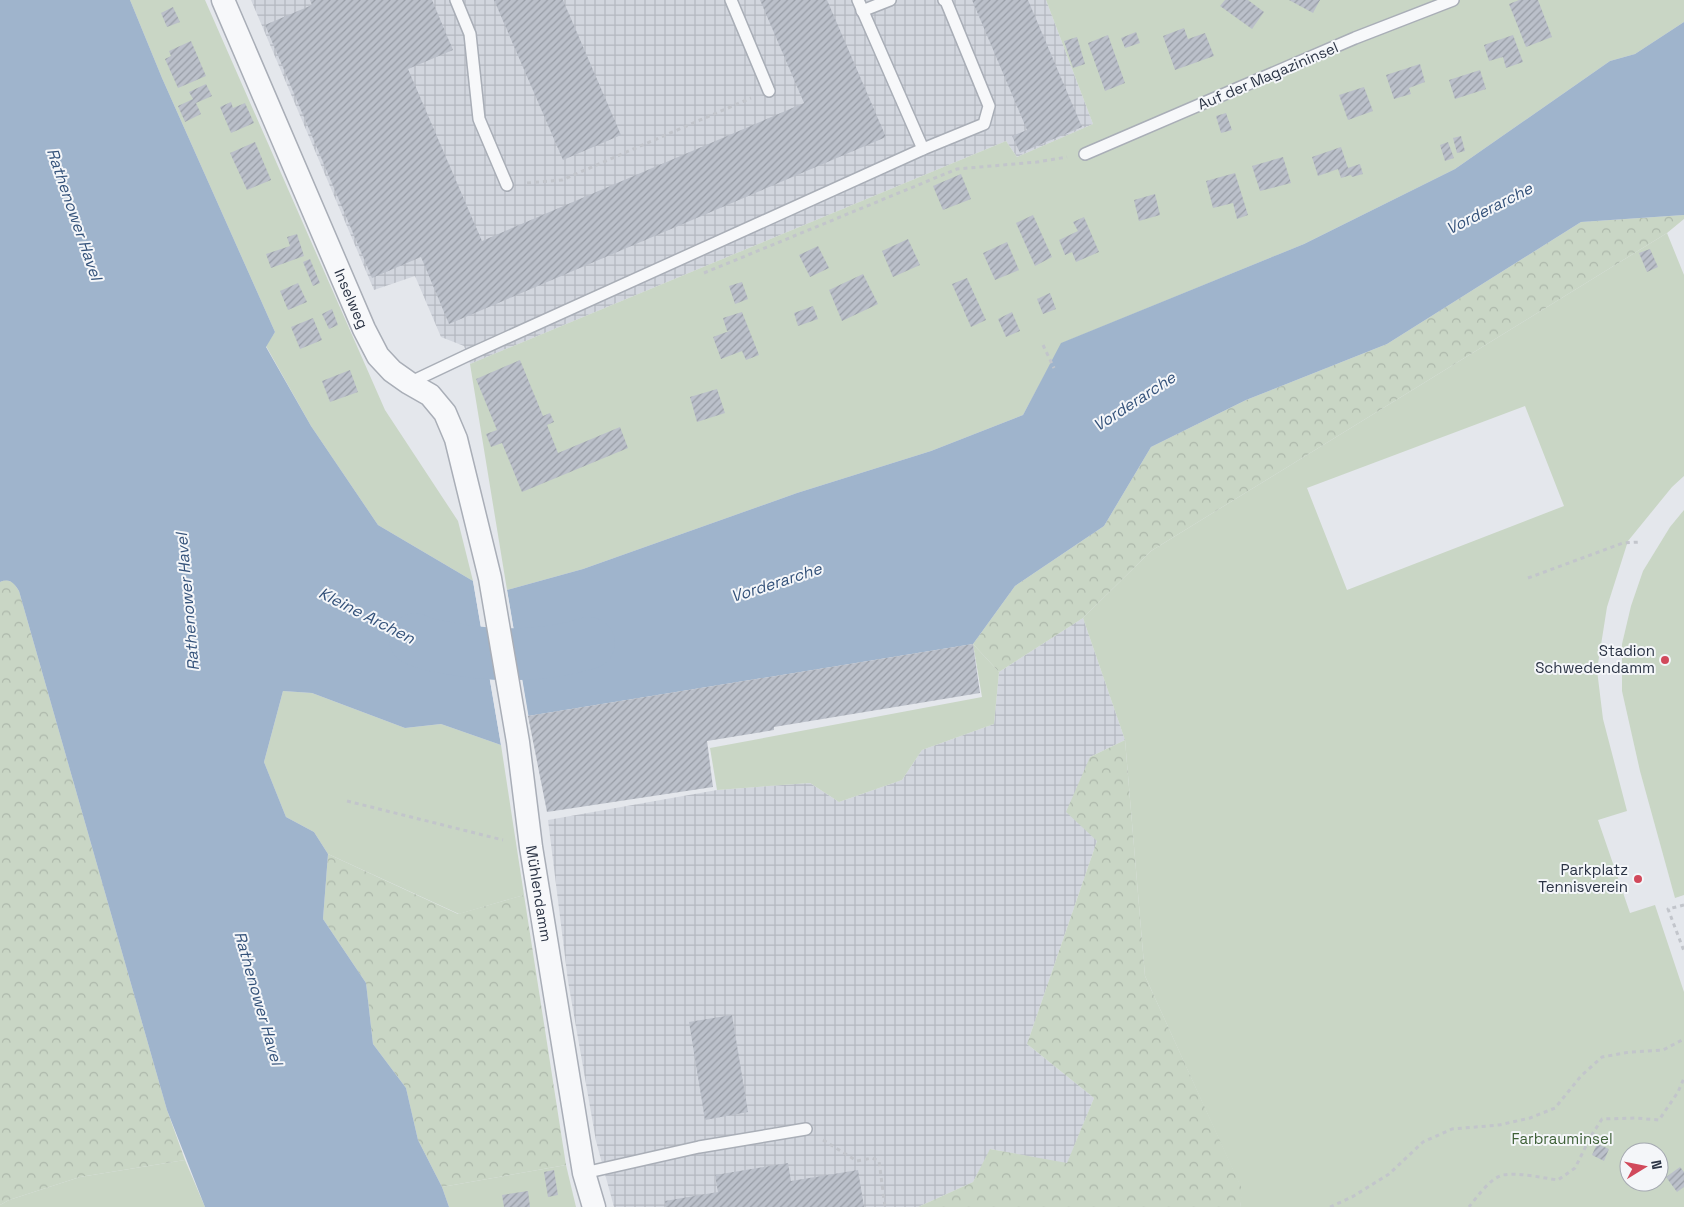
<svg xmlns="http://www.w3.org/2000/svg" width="1684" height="1207" font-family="'Space Grotesk',sans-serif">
<defs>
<pattern id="industrial-grid" width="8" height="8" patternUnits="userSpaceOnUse" patternTransform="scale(1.25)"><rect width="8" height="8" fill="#d2d6de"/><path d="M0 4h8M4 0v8" fill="none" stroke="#b4b8c0"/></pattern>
<pattern id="forest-crowns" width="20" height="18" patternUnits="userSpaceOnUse" patternTransform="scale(1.25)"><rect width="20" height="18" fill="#c9d6c5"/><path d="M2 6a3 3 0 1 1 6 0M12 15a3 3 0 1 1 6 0" fill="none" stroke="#adb8ab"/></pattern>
<pattern id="building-hatch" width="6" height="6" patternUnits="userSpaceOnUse" patternTransform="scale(1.25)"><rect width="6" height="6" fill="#bbc0ca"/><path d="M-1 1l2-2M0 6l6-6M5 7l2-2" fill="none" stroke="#989da6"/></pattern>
</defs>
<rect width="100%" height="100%" fill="#e4e7ec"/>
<g fill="url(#industrial-grid)">
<polygon points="251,0 1046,0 1093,124 1017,157 1006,141 470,364 464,346 441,337 415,276 374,290"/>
<polygon points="1083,618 1125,740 1090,757 1097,841 1027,1044 1094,1098 1067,1164 991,1149 973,1182 918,1207 614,1207 596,1141 568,981 548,820 717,790 810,783 839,802 902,780 922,750 994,724 999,672"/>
</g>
<g fill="#c9d6c5" fill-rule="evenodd">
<polygon points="130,0 205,0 385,410 458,521 473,581 378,525 311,426 266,346 275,332 162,78"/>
<polygon points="1046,0 1684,0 1684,22 1635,54 1610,61 1455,169 1304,244 1062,343 1023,415 931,451 797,493 583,569 507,590 470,364 1006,141 1017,157 1093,124"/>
<path d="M 1667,233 L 1684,275 L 1684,476 L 1672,487 L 1628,541 L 1607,607 L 1597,670 L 1603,719 L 1627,811 L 1598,820 L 1630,913 L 1655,905 L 1684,992 L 1684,1207 L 1240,1207 L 1242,1190 L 1145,976 L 1125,740 L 1083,618 L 1151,551 ZM 1525,406 L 1564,506 L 1347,590 L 1307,488 ZM 1629,1152 L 1659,1152 L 1659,1182 L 1629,1182 Z"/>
<polygon points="1684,510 1684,895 1675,898 1640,771 1622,691 1622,644 1631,606 1643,571 1670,527"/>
<polygon points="973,644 999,672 994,724 922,750 902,780 839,802 810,783 717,790 710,748 982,697"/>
<polygon points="283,691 312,693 405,728 441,724 501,745 524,895 459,914 328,854 314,832 286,817 264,762"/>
<polygon points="185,1160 205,1207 0,1207 0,1205 9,1200 80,1177"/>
<polygon points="566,1165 576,1207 449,1207 442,1187"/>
</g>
<g fill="url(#forest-crowns)">
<polygon points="1684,215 1684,219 1667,233 1151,551 1083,618 999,672 973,644 1015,586 1104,526 1151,447 1246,400 1387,344 1581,222"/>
<polygon points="5,580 13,582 19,591 167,1110 185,1160 80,1177 9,1200 0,1205 0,582"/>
<polygon points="1125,740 1145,976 1243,1191 1240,1207 918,1207 973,1182 990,1149 1067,1163 1094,1098 1027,1044 1097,841 1066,812 1090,757"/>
<polygon points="328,854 458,914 524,895 566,1165 442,1187 418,1140 406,1088 373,1044 366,983 323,919"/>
</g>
<g fill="#9fb4cc">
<path d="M 0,0 L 130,0 L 162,78 L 275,332 L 266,347 L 311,426 L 378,525 L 473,581 L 501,745 L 441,724 L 405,728 L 312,693 L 283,691 L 264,762 L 286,817 L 314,832 L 328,854 L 323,919 L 366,983 L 373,1044 L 406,1088 L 418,1140 L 442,1187 L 449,1207 L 205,1207 L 167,1110 L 19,591 C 14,583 10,578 0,582 Z"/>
<polygon points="1684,22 1684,215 1581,222 1387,344 1246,400 1151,447 1104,526 1015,586 973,644 528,716 507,590 583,569 797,493 931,451 1023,415 1061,343 1304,244 1455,169 1610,61 1635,54"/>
</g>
<g fill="#e4e7ec">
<polygon points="473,581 476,581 503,744 501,745"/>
<polygon points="507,588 507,590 529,719 526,717 505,591"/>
</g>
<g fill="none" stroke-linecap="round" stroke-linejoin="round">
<path stroke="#9fb4cc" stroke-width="52" d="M 415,639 C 426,645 437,646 448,648 C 494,657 545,657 589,643"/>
</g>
<g fill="url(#building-hatch)">
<polygon points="310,0 432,0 453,50 408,69 482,241 804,103 760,0 827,0 886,137 449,324 421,257 372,278 265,25 312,5"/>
<polygon points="494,0 563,0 621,135 563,160"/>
<polygon points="972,0 1028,0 1082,127 1020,153 1012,136 1027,130"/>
<polygon points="1225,0 1248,0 1264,12 1252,29 1220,6"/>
<polygon points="1289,0 1320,0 1313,13"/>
<polygon points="1519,0 1538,0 1552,37 1526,47 1509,4"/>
<polygon points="173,7 180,22 167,27 161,13"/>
<polygon points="1184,28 1188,39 1205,33 1214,56 1175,70 1163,36"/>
<polygon points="1136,32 1140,43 1125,48 1121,38"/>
<polygon points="1108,35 1125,83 1105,91 1088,43"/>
<polygon points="1513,35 1523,62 1506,68 1503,57 1489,61 1484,45"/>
<polygon points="1077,37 1085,64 1073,68 1064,41"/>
<polygon points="191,41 206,76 178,88 165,59 171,56 169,51"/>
<polygon points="1420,64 1425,82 1409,88 1411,94 1394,99 1386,75"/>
<polygon points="1480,70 1486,89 1455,99 1449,80"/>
<polygon points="206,84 212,96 196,103 201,114 185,122 178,106 193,99 189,92"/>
<polygon points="1364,87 1373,111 1348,120 1339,95"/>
<polygon points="231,102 233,108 245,103 254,123 231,133 220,107"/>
<polygon points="1226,113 1232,130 1221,133 1216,116"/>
<polygon points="1461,136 1465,151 1457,153 1453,138"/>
<polygon points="255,142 271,180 247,190 230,153"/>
<polygon points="1448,142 1454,158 1445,161 1440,145"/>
<polygon points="1341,147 1348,168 1360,164 1363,174 1352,177 1351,175 1341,178 1338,169 1318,176 1312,157"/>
<polygon points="1283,157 1291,183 1260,191 1252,166"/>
<polygon points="1235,173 1248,215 1237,219 1233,203 1213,208 1206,181"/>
<polygon points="961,174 971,199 943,210 933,186"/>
<polygon points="1155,194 1160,215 1139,221 1134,200"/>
<polygon points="1033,215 1052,257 1035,266 1016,223"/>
<polygon points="1084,217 1099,252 1076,262 1072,252 1065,255 1059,240 1078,231 1073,222"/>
<polygon points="297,234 304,256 271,268 266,254 290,246 287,237"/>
<polygon points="908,239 920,265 893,277 882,251"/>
<polygon points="1007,242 1019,270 995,280 983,253"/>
<polygon points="818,246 829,268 810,277 799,255"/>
<polygon points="1650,249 1658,267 1647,272 1639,253"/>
<polygon points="310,259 320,283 313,286 303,262"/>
<polygon points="863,274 878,304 842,321 829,290"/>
<polygon points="967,278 986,320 971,327 952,284"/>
<polygon points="742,282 748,299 735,304 729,286"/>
<polygon points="298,283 307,302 288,310 280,291"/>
<polygon points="1050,293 1056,309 1043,314 1037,299"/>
<polygon points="813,306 818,319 798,326 794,313"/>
<polygon points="332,309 338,325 329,329 322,314"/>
<polygon points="742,312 759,355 746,360 742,351 721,359 713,337 732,330 727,331 723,318"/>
<polygon points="1012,312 1020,331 1006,337 998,319"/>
<polygon points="313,318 322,340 300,349 291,327"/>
<polygon points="520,360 543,416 550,413 554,422 547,425 558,453 620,427 628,448 522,492 502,443 491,447 486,434 497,430 476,379"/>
<polygon points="350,370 358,392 330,402 322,381"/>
<polygon points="717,389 725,413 697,422 690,397"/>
<polygon points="973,644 980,693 774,727 774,730 707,741 713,787 547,812 528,716"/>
<polygon points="732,1015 748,1112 705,1120 689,1022"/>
<polygon points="1597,1144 1609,1149 1604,1161 1592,1155"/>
<polygon points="788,1163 791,1181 858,1170 864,1207 666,1207 665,1201 718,1192 715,1175"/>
<polygon points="1680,1167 1684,1172 1684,1187 1677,1192 1666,1177"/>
<polygon points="554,1170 558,1195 548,1197 544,1172"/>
<polygon points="528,1191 530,1207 504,1207 502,1195"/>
</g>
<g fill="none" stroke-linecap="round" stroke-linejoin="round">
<g stroke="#a9aeb7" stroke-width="14">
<g id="service">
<polyline points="456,0 470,34 479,119 507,185"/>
<polyline points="731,0 769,91"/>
<polyline points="862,11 890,0"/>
<polyline points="923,149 984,124 989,106 946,1 944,0"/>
<polyline points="1085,154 1355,38 1453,0"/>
<polyline points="409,383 466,356 923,149 858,0"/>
<polyline points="584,1173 699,1147 806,1129"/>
</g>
</g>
<g stroke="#a9aeb7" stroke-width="25">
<g id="minor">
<path id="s1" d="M 223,0 L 364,329 L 378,356 L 392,371 L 409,383 L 430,395 L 445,413 L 456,439 L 490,578 L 518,742 L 531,847 L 584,1173 L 594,1207"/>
</g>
</g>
<g stroke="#c2c5cb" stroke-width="3" stroke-dasharray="4 4" stroke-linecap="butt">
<polyline points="527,183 562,180 751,98"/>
<polyline points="704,273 957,169 1037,162 1067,157"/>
<polyline points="1043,345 1054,368"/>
<polyline points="1528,578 1623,543 1640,542"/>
<polyline points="347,801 503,840"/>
<polyline points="1684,905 1668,909 1684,951"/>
<polyline points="823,1140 857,1161 872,1158 879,1161 885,1207"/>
<polyline points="1330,1207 1352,1197 1389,1174 1423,1142 1452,1129 1499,1125 1530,1118 1555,1108 1581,1076 1602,1057 1630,1052 1663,1050 1684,1039"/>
<path d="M 1469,1207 C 1477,1197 1490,1178 1503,1175 C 1518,1172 1543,1178 1558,1180 L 1575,1168 L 1591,1136 L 1602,1119 L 1635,1118 L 1659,1120 L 1678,1092 L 1684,1078"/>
</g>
<use href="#service" stroke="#f7f8fa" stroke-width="11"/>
<use href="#minor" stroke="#f7f8fa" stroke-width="22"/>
</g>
<g fill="#d1495b" stroke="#f4f6f9" stroke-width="2">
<circle cx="1665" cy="660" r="5"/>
<circle cx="1638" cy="879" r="5"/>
</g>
<g text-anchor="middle" stroke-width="4" stroke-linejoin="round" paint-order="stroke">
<g font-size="15" fill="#2b3445" stroke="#f4f6f9">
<text transform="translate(1268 76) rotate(-23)" y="5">Auf der Magazininsel</text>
<text dy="5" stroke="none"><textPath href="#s1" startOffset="325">Inselweg</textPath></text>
<text dy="5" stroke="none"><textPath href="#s1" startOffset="968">Mühlendamm</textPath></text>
</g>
<g font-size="15" fill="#2b3445" stroke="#f4f6f9" text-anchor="end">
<text x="1655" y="656">Stadion<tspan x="1655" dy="17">Schwedendamm</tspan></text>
<text x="1628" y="875">Parkplatz<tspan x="1628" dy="17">Tennisverein</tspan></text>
</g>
<g font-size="15" fill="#3f6138" stroke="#f4f6f9">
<text x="1562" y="1144">Farbrauminsel</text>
</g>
<g font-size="16" font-style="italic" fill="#34527a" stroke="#f4f6f9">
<text transform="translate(1489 208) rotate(-27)" y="6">Vorderarche</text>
<text transform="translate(75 214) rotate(71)" y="6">Rathenower Havel</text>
<text transform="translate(1134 401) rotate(-33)" y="6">Vorderarche</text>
<text transform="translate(776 582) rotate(-18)" y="6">Vorderarche</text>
<text transform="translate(187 602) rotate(-95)" y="6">Rathenower Havel</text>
<text transform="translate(367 615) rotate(27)" y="6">Kleine Archen</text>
<text transform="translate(259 998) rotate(74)" y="6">Rathenower Havel</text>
</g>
</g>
<g transform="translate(1644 1167) rotate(80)"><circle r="24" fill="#f4f6f9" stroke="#a4a8b1"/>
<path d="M0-4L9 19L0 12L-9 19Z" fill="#d1495b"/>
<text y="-8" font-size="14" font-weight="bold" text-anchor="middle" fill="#2b3445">N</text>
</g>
</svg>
